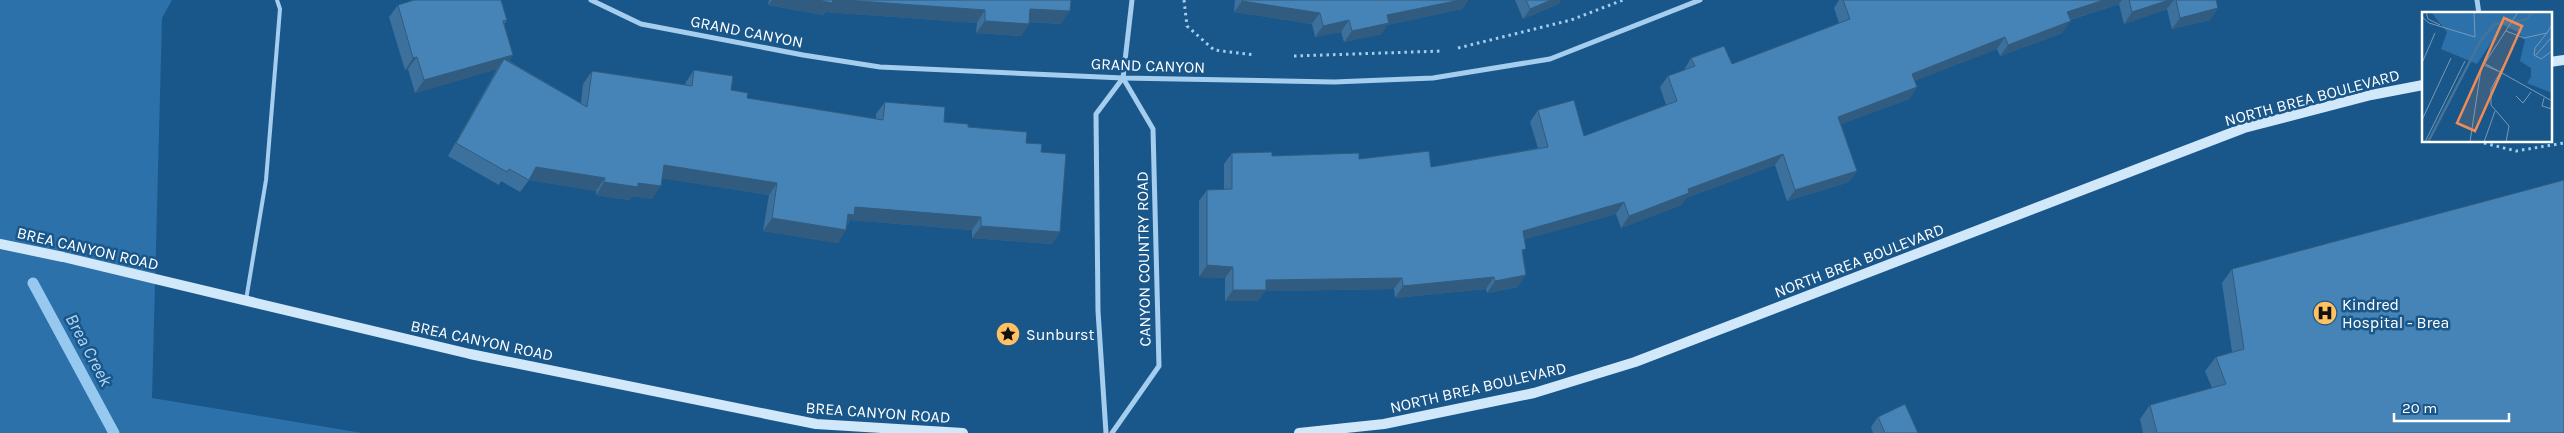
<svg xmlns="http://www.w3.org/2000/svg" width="2564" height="433" font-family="Karla,sans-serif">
<rect width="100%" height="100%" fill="#19578b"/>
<polygon fill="#2c71aa" points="0,0 172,0 162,18 152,398 362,433 0,433"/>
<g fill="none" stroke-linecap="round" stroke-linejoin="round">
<polyline stroke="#97c9f0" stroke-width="11" points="33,283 114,433"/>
<g stroke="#a4cdee" stroke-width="3" stroke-dasharray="2.5 4" stroke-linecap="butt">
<polyline points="1184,0 1187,26 1214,50 1255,55"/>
<polyline points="1458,48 1571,20 1623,0"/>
<polyline points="1294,56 1443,51"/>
<polyline points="2484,143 2516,151 2564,143"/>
</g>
<polyline stroke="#a4cdee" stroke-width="4" points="246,300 266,180 280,9 277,0"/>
<g stroke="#a4cdee" stroke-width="5">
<polyline points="591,0 641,24 803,55 880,67 1123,78 1334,82 1433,78 1550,59 1700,0"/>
<polyline points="2477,0 2479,14"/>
<polyline points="1106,433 1098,311 1096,114 1123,78 1132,0"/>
<polyline points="1112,433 1159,366 1153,129 1123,78"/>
</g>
<g stroke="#d1e7fa" stroke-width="10">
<polyline points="2550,62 2564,60"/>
<polyline points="0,244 63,257 470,354 816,424 963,433"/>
<polyline points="1299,433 1384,424 1534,393 1635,362 2244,128 2371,95 2423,85"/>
</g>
</g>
<g fill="#3c719d">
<polygon points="769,0 1071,0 1061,24 1030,22 1021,36 976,33 977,23 826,12 823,15 768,5"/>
<polygon points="1235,0 1468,0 1462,9 1387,25 1381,34 1344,42 1341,32 1315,37 1312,24 1234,12"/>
<polygon points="1515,0 1561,0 1558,4 1523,19"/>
<polygon points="1839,0 2216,0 2218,8 2210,20 2172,29 2167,9 2124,24 2119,4 2070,20 2062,33 2000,56 1997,49 1914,81 1917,87 1909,99 1841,124 1857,171 1849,182 1787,201 1775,165 1686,198 1681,205 1621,228 1616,214 1525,239 1518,287 1487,293 1486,289 1395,298 1394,289 1265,291 1258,301 1225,301 1225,278 1199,277 1199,201 1207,190 1224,189 1224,164 1232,153 1272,156 1359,159 1431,167 1538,148 1530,122 1538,110 1584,136 1666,105 1660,87 1668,76 1684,70 1691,58 1732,64 1839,23 1834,8"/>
<polygon points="398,5 507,20 504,24 513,55 509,61 581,103 583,84 592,71 685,85 686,82 694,70 747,98 876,119 876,114 885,102 944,122 968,127 1026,143 1041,152 1060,232 1052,244 972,238 972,230 850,220 838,243 763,231 769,195 662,178 652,199 632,196 629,200 596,195 596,191 529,180 520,192 501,181 499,185 448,156 497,69 415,93 408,69 405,70 389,17"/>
<polygon points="2232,269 2564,433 2143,433 2140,419 2150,405 2212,388 2205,371 2216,357 2232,352 2222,283"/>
<polygon points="1878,417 1918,433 1873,433 1871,427"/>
</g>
<g fill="#315c7f">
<polygon points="772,0 844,0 985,10 977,23 826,12 823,15 768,5"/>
<polygon points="1460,0 1468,0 1462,9 1387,25 1381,34 1344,42 1352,31 1387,15"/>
<polygon points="1551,0 1561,0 1558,4 1523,19 1530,9"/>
<polygon points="2104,0 2122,0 2119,4 2059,23 2067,12"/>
<polygon points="2169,0 2174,0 2167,9 2124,24 2132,12"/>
<polygon points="1242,1 1320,13 1312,24 1234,12"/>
<polygon points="2218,8 2210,20 2172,29 2180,18"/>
<polygon points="1030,9 1070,11 1061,24 1022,21"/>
<polygon points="1349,20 1341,32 1315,37 1323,26"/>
<polygon points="985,21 1029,24 1021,36 976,33"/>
<polygon points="2071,21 2062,33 2000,56 2008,45"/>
<polygon points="2005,37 1997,49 1904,85 1912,74"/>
<polygon points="513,55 505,67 504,59 497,69 415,93 424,80"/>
<polygon points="417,57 408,69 405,70 413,58"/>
<polygon points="1917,87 1909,99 1830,128 1838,117"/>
<polygon points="1783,154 1775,165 1686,198 1681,205 1621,228 1629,216 1688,189"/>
<polygon points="664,165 777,183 769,195 655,177"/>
<polygon points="536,167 605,178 596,191 529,180"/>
<polygon points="1857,171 1849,182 1787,201 1795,190"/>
<polygon points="604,182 638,183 661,186 652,199 632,196 629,200 596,195"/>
<polygon points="1624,202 1616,214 1515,242 1523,231"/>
<polygon points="855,207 981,217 972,230 850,220 845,227 848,214"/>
<polygon points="772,218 846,230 838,243 763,231"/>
<polygon points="981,226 1060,232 1052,244 972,238"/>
<polygon points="1207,265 1233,267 1225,278 1199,277"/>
<polygon points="1526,275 1518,287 1487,293 1495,281"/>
<polygon points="1494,277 1486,289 1395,298 1403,286"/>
<polygon points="1402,278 1394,289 1265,291 1258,301 1225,301 1233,290 1266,280"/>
</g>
<g fill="#4683b6" stroke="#315c7f">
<polygon points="414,0 501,0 507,20 503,21 513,55 424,80 417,57 413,58 398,5"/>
<polygon points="818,0 833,0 832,3"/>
<polygon points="844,0 1071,0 1070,11 1030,9 1029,24 985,21 985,10"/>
<polygon points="1242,0 1460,0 1387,15 1389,23 1352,31 1349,20 1323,26 1320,13 1242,1"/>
<polygon points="1526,0 1551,0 1530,9"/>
<polygon points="1843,0 2104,0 2067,12 2071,21 2008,45 2005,37 1912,74 1917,87 1838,117 1857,171 1795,190 1783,154 1688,189 1689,193 1629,216 1624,202 1523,231 1526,249 1522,250 1526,275 1495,281 1494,277 1403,286 1402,278 1266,280 1266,290 1233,290 1233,267 1207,265 1207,190 1232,189 1232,153 1272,152 1272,156 1359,153 1359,159 1429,151 1431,167 1548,147 1538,110 1574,100 1584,136 1677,101 1668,76 1695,66 1691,58 1724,46 1732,64 1850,19"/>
<polygon points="2129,0 2169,0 2132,12"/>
<polygon points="2176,0 2216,0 2218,8 2180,18"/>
<polygon points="504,59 587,107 592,71 692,86 694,70 733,76 731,90 748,93 747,98 883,120 885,102 945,107 944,122 968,124 968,127 1027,132 1026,143 1042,144 1041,152 1066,154 1060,232 981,226 981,217 855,207 854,215 848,214 846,230 772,218 777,183 664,165 661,186 638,183 638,187 604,182 605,178 536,167 529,180 509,169 507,172 456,143"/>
<polygon points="2564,180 2564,433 2157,433 2150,405 2226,384 2216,357 2244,349 2232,269"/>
<polygon points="1905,404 1918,433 1885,433 1878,417"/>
</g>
<defs>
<g id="hospital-disc" transform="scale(1.25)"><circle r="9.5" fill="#ffc161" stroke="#19578b"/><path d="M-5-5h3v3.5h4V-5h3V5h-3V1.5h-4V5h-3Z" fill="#111"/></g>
<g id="sight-disc" transform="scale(1.25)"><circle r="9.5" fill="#ffc161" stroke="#19578b"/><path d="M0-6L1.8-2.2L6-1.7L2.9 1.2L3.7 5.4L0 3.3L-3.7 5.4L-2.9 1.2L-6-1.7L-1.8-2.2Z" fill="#111"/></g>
</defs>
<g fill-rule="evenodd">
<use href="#hospital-disc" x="2325" y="313"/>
<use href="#sight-disc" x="1008" y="334"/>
</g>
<g text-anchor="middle" stroke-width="5" stroke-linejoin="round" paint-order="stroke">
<g font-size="16" fill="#fff" stroke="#19578b">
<text transform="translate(747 31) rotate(11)" y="6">GRAND CANYON</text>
<text transform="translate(1148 65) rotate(2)" y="6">GRAND CANYON</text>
<text transform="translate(2312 97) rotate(-15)" y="6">NORTH BREA BOULEVARD</text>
<text transform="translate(88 248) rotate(13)" y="6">BREA CANYON ROAD</text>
<text transform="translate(1143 259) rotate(-91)" y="6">CANYON COUNTRY ROAD</text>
<text transform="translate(1859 260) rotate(-21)" y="6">NORTH BREA BOULEVARD</text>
<text transform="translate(482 340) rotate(12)" y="6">BREA CANYON ROAD</text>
<text transform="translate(1478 387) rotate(-13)" y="6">NORTH BREA BOULEVARD</text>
<text transform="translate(878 412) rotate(4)" y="6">BREA CANYON ROAD</text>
</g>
<g font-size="16" fill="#fff" stroke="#19578b" text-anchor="start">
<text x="2342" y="310">Kindred<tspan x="2342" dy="18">Hospital - Brea</tspan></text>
<text x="1026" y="340">Sunburst</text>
</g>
<g font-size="18" font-style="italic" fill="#b0d6f5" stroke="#19578b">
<text transform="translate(89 350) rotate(62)" y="6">Brea Creek</text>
</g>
</g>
<g transform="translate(2422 12)">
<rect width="130" height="130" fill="#19578b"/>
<path d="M 9,0 L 130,0 L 130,81 L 105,71 L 109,65 L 109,56 L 98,49 L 103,28 L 96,20 L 81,13 L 55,52 L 19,37 L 25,20 Z" fill="#2c71aa"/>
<path fill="none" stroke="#477399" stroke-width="2.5" d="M 93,10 L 105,7 L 111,0M 6,130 L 59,28 L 73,12 L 87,10"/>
<path fill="none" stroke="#759ab9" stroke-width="1" d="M 4,0 L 6,7 L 18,13M 0,5 L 7,11 L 53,25 L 52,1 L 55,0M 84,19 L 102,26 L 125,21 L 130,13M 125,21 L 113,36 L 112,43 L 119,47 L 130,39M 114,43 L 129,26M 0,51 L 13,21M 62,51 L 130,89M 62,53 L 76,59M 94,84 L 101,91 L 109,80M 122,86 L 120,94 L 130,97M 0,108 L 29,46M 3,130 L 43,49M 48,130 L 59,57 L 96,0M 62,130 L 73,99M 84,130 L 87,114 L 69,93 L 69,77 L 90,38"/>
<path fill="#ef8b55" fill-opacity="0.15" stroke="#ef8b55" stroke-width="2.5" d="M 82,6 L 100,14 L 53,119 L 35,111 Z"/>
<rect width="130" height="130" fill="none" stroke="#fff" stroke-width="2.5"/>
</g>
<path d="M2394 413v8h115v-8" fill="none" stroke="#ffffff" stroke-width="2.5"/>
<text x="2402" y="413" font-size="15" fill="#ffffff" stroke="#19578b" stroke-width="4" paint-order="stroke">20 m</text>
</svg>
